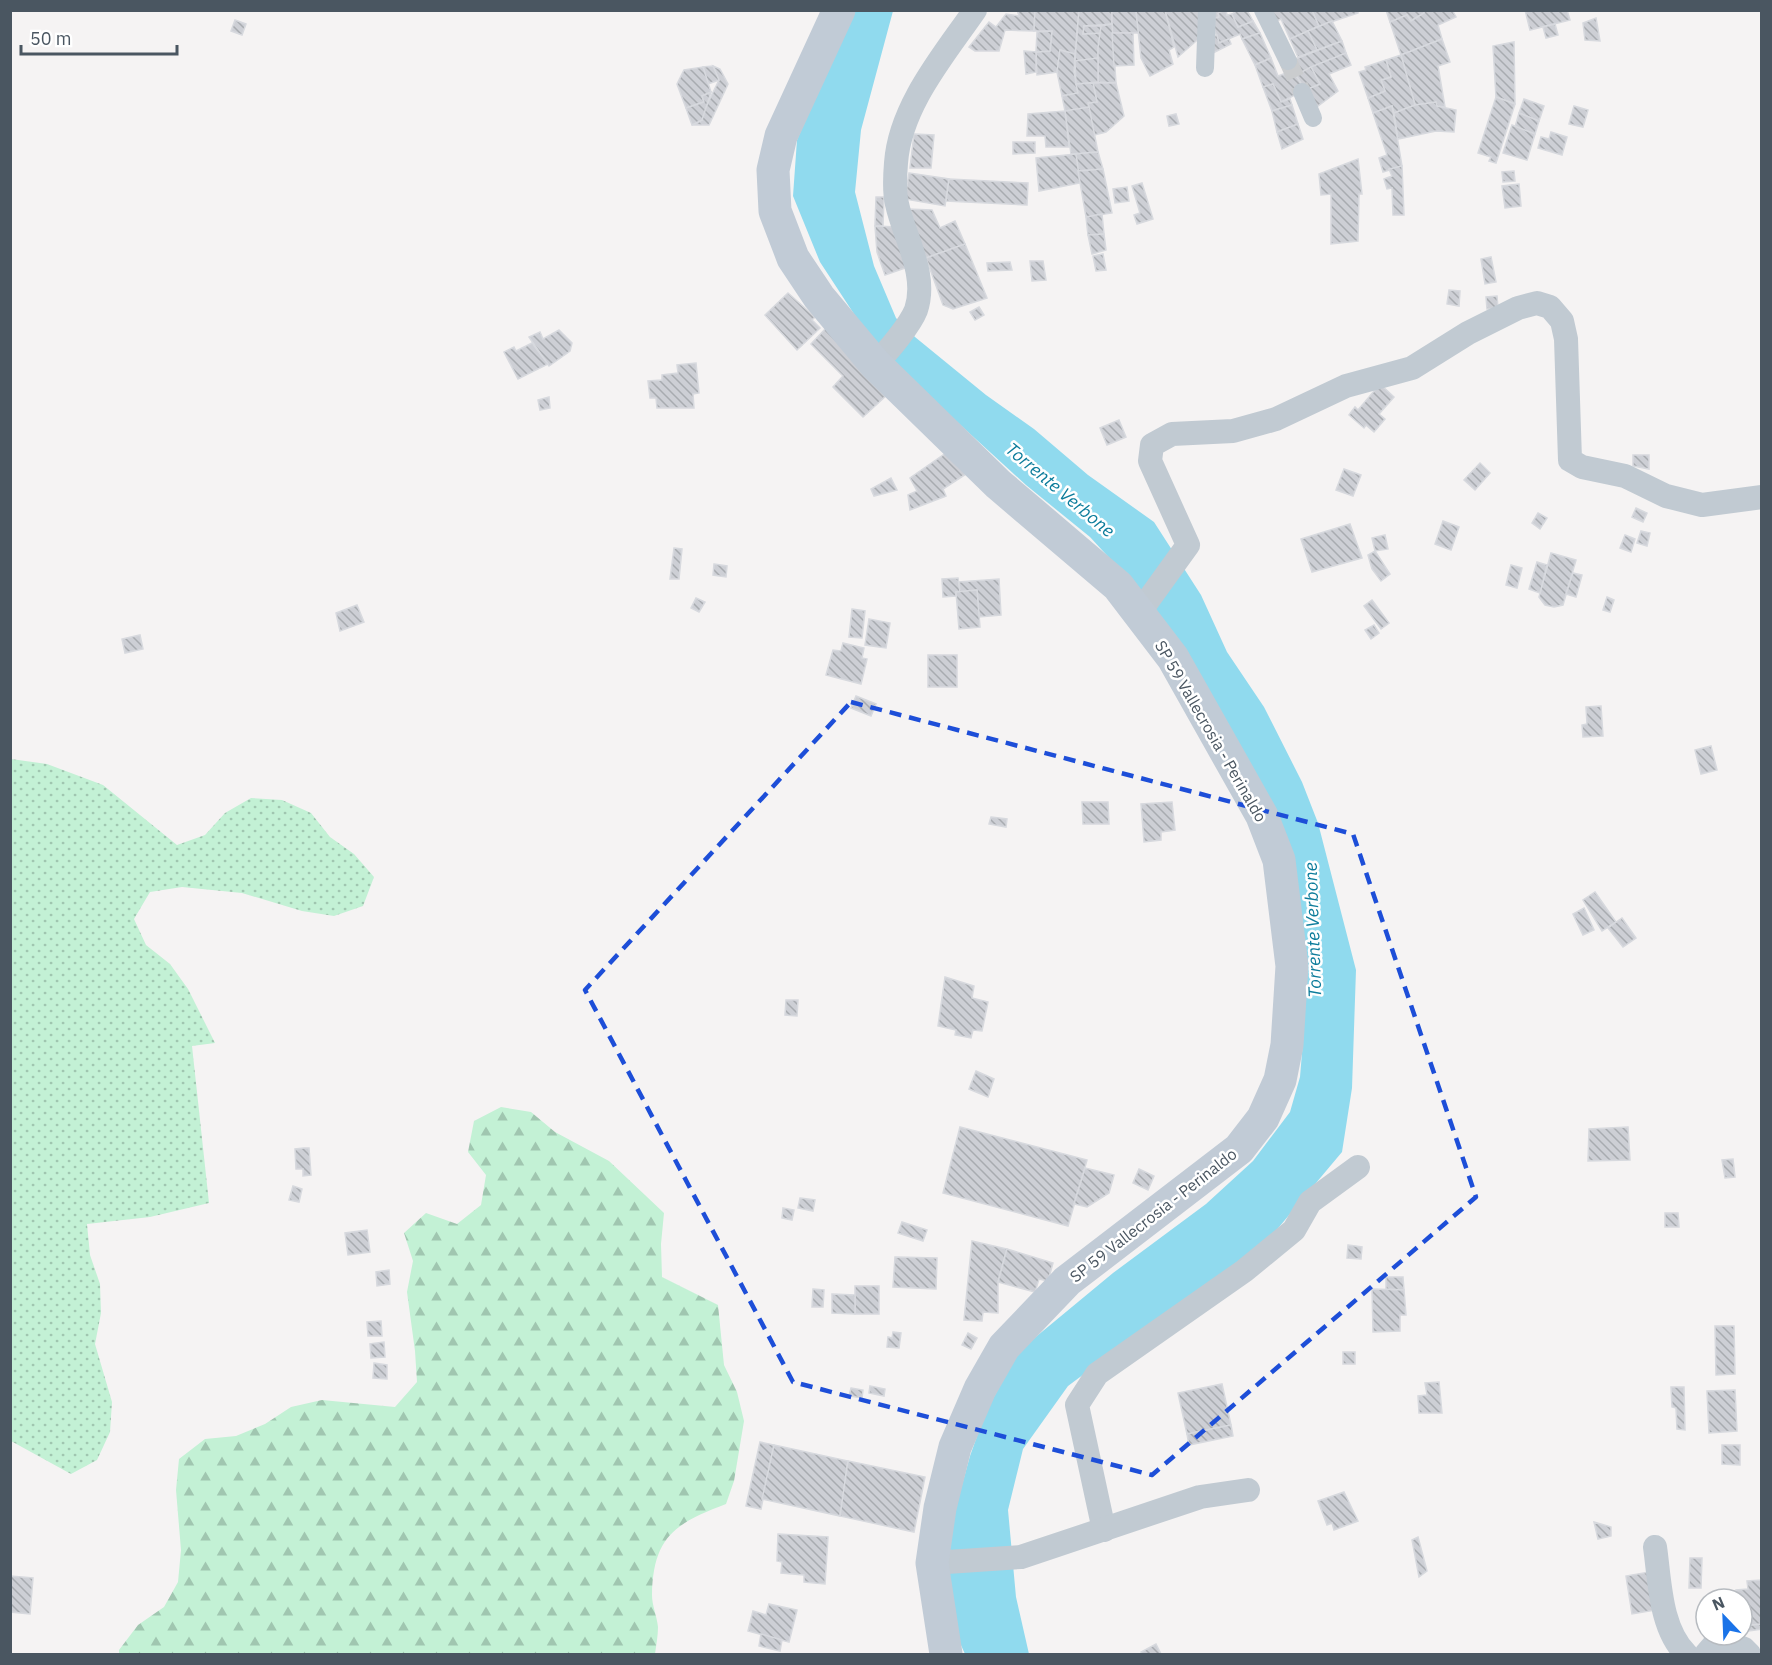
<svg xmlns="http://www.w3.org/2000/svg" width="1772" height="1665" font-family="'IBM Plex Sans',sans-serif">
<defs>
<pattern id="grass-dots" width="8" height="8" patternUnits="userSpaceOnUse" patternTransform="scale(1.5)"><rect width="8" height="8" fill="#c3f1d5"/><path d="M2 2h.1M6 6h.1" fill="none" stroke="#a0c6b0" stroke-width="1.8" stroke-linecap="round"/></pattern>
<pattern id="forest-firs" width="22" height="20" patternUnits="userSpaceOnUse" patternTransform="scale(1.5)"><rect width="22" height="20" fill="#c3f1d5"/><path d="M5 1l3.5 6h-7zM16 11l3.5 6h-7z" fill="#a0c6b0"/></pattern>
<pattern id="building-back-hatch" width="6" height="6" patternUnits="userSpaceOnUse" patternTransform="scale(1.5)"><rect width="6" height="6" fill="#cdcfd5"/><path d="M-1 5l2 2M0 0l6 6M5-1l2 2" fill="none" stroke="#a8abb0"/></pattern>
</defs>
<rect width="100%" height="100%" fill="#f5f3f3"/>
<polygon fill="url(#grass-dots)" points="11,759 47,764 103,785 177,845 205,835 225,813 251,798 282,800 311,813 330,837 354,854 374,877 363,906 334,916 302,911 242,893 182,887 150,892 134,919 146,945 170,964 188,989 215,1043 192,1046 209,1203 150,1217 87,1224 90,1255 100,1284 101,1313 95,1344 112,1402 110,1432 97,1460 71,1474 11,1441"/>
<path fill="url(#forest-firs)" d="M 501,1107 L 531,1112 L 555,1132 L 609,1161 L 664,1213 L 661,1244 L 662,1277 L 718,1305 L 724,1365 L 737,1392 L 744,1421 L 734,1481 L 726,1504 C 676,1523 653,1536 652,1595 C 652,1606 657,1616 658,1627 C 658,1636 656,1646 655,1654 L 119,1654 L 119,1650 L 138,1625 L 164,1607 L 178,1582 L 181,1550 L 176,1490 L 179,1459 L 205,1439 L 236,1436 L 265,1424 L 291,1407 L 322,1400 L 395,1407 L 417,1382 L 415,1351 L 407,1292 L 413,1261 L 404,1233 L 426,1213 L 457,1224 L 481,1205 L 486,1175 L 468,1152 L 474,1121 Z"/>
<polygon fill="#90daee" points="852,11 893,11 861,130 855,192 874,266 896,318 915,337 986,395 1034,429 1088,475 1154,522 1201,595 1227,652 1264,707 1302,782 1318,823 1356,970 1352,1088 1342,1152 1264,1245 1183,1300 1068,1386 1023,1449 1008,1510 1016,1597 1029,1654 965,1654 960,1643 948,1577 952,1521 970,1456 986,1411 1020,1350 1113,1273 1206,1204 1253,1161 1290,1112 1300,1077 1304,1029 1302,916 1138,589 1090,537 1026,485 896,366 856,317 820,262 793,196 797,140"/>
<g fill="url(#building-back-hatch)" stroke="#d7d9de" stroke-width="1.5">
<polygon points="1017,10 1035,10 1034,31 1005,30 999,51 975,51 969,47 989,22 996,27 1006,14 1019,16"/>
<polygon points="1035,10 1079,10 1075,54 1060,50 1057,72 1037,75 1036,52 1050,51 1052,31 1034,31"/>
<polygon points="1079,10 1112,10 1112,24 1084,26 1083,34 1100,33 1098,58 1075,61"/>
<polygon points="1112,10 1136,11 1139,33 1112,33"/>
<polygon points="1165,10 1174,47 1169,50 1173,64 1150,76 1141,58 1136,11"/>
<polygon points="1165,10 1223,10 1218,13 1219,17 1204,21 1203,35 1178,57"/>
<polygon points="1226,10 1227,15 1232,14 1238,27 1253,21 1260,33 1242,39 1240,34 1219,43 1211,19 1219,17 1218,13"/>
<polygon points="1238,10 1247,10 1253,21 1238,27 1232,14"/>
<polygon points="1270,10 1312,10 1319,26 1290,39 1281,19 1275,22"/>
<polygon points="1312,10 1358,10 1358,13 1319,26"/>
<polygon points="1386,10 1424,10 1424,13 1411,21 1407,15 1390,22"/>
<polygon points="1424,10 1452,10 1456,17 1438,25 1442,39 1401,55 1390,22 1407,15 1411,21 1424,13"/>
<polygon points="1525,10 1567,10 1570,20 1530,30"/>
<polygon points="1596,18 1600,41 1585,40 1583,23"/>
<polygon points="235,20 246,24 242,35 231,31"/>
<polygon points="1332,21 1342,41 1317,50 1308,31"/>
<polygon points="1112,24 1116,83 1098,82 1098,47 1101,26"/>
<polygon points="1555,24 1558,35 1546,38 1543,27"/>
<polygon points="1084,26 1101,26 1100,33 1083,34"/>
<polygon points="1052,31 1050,51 1036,52 1037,32"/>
<polygon points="1308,31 1317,50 1298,57 1290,39"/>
<polygon points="1112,33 1133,33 1134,65 1114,66"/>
<polygon points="1260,33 1271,58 1255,65 1242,39"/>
<polygon points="1217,35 1219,43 1229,39 1231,44 1213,53 1204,40"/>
<polygon points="1442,39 1450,62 1438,66 1445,107 1437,106 1436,102 1415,105 1401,55"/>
<polygon points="1342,41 1346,53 1292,77 1285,63"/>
<polygon points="1514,42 1515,104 1496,97 1493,46"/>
<polygon points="1060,50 1075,54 1074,72 1078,93 1062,96 1057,72"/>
<polygon points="1024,51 1036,52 1036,72 1026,74"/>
<polygon points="1346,53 1351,65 1329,74 1338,91 1314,109 1307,89 1320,84 1311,67"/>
<polygon points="1401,55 1415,105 1394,113 1392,106 1373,113 1368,98 1385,91 1381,80 1391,77 1386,60"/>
<polygon points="1098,58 1098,82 1076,84 1075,61"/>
<polygon points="1271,58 1278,76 1289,72 1292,77 1296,75 1305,90 1281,102 1273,84 1263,87 1255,65"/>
<polygon points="1386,60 1391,77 1381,80 1385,91 1368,98 1359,72 1366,70 1365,67"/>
<polygon points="713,66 720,69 728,84 709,125 692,125 702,120 701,117 719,80"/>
<polygon points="713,66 719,80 708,84 703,67"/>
<polygon points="703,67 711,92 702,96 704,102 686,108 677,84 684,70"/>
<polygon points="1311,67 1320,84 1305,90 1296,75"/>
<polygon points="1093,83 1116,83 1124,116 1106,132 1094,135 1088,103 1097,102"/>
<polygon points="1093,83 1097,102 1088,103 1089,107 1065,111 1062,96 1078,93 1076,84"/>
<polygon points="1273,84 1281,102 1290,99 1292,105 1272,111 1263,87"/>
<polygon points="711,92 702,120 692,125 686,108 704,102 702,96"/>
<polygon points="1496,97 1515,104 1496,163 1489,161 1491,157 1478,153"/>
<polygon points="1524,99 1544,106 1539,121 1519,113"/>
<polygon points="1436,102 1437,106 1456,110 1454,132 1436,131 1398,139 1394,113 1415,105"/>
<polygon points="1292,105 1298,124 1277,132 1272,111"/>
<polygon points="1392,106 1402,166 1383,172 1379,158 1387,155 1373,113"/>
<polygon points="1574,106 1588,110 1583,127 1569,124"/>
<polygon points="1089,107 1098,152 1071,154 1065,111"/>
<polygon points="1065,111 1069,147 1046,147 1045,136 1027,136 1028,114"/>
<polygon points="1519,113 1539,121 1535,134 1515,127"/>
<polygon points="1176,114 1179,124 1169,126 1167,116"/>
<polygon points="1298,124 1303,139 1282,149 1277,132"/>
<polygon points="1512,125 1535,134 1527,160 1503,153"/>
<polygon points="1551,132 1567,137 1562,155 1538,148 1541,137 1549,139"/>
<polygon points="914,134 934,135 931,168 910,168"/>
<polygon points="1013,142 1035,142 1035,153 1013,154"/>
<polygon points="1098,152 1103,169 1078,171 1076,154"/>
<polygon points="1076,154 1080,183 1039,191 1036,158"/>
<polygon points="1358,159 1362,194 1359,194 1358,241 1331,244 1331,194 1321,195 1319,174"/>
<polygon points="1402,166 1404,215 1393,215 1392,188 1387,189 1384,179 1392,176 1389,169"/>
<polygon points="1103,169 1112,213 1086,217 1078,171"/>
<polygon points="1514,171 1515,181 1503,182 1502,172"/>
<polygon points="909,173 949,179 945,206 905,199"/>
<polygon points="949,179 1028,183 1027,205 946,201"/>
<polygon points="1142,183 1153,219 1137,224 1134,215 1140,213 1132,186"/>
<polygon points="1519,184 1521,206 1505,208 1502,186"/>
<polygon points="1127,187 1129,201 1115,203 1113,189"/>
<polygon points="876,197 884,197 883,226 875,226"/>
<polygon points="907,209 932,210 940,228 955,221 965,244 926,258"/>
<polygon points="1102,214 1104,234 1088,235 1086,217"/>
<polygon points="875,226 897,227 908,267 885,275 877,252"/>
<polygon points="1104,234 1106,250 1092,254 1088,235"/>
<polygon points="965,244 987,298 953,309 943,305 926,258"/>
<polygon points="1103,254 1106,270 1096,271 1093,256"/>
<polygon points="1491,257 1496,282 1485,284 1481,259"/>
<polygon points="1030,261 1043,261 1046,280 1032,281"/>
<polygon points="1010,262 1012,270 988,271 987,263"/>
<polygon points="1449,290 1460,291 1459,306 1447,304"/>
<polygon points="788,293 815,317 812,320 820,328 797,350 765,315"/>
<polygon points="1497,296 1498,308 1487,309 1486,297"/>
<polygon points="979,307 984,315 975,320 970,312"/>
<polygon points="826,328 888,394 863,417 833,387 843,376 811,344"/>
<polygon points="559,330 572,343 570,351 549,366 529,337 540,332 543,339"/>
<polygon points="532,343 548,364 518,379 504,352 514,347 516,351"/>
<polygon points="696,363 699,393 693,394 694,408 657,408 656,398 650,398 648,381 662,380 662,375 678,373 677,365"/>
<polygon points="1380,384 1394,397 1379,414 1385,419 1374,432 1366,425 1364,428 1349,415 1355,407 1358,410"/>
<polygon points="549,397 550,408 540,410 538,400"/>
<polygon points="1119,420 1126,437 1107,445 1100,428"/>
<polygon points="946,453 966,474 943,489 946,496 910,510 908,495 917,491 910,478"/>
<polygon points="1633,455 1649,455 1649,469 1633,466"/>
<polygon points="1480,463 1490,473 1475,490 1464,480"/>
<polygon points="1344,469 1361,475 1353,496 1336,490"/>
<polygon points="891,478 897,490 874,496 871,489"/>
<polygon points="1636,508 1647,513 1643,522 1632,517"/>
<polygon points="1538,513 1547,518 1540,529 1532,523"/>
<polygon points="1443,521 1459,527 1451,550 1435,544"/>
<polygon points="1350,524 1362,558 1312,572 1301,539"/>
<polygon points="1641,531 1650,533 1647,546 1637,543"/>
<polygon points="1385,535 1388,549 1375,551 1372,538"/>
<polygon points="1625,535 1635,539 1631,552 1620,548"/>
<polygon points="674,548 682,549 679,579 670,579"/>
<polygon points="1375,551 1390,574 1381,581 1372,569 1368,555"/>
<polygon points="1551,553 1576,560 1563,605 1554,607 1545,605 1539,597"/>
<polygon points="1537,562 1547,565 1540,593 1529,589"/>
<polygon points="714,564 727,566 726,577 713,575"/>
<polygon points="1511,565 1522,568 1517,588 1506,585"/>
<polygon points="1573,573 1582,575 1576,597 1566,594"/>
<polygon points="958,578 960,592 956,592 956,596 943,597 942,579"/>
<polygon points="999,579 1001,615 979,617 977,590 960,592 959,582"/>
<polygon points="977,590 980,627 959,629 956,592"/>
<polygon points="1607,597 1614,600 1610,612 1603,610"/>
<polygon points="696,598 705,602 699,612 691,608"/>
<polygon points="1372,600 1389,623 1381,629 1364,606"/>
<polygon points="357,605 364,622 340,631 336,613"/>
<polygon points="852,609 865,611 862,638 849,637"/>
<polygon points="869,619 890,623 886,648 865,645"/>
<polygon points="1374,625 1379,633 1371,639 1365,630"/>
<polygon points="140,635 143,649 125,653 122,639"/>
<polygon points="843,643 864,648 862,658 867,659 861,684 826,675 833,650 841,651"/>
<rect x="928" y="655" width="29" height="32"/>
<polygon points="856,696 876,704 871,716 851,708"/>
<polygon points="1601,706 1603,736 1583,737 1582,725 1587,724 1586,707"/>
<polygon points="1711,746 1717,770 1701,774 1695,750"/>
<polygon points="1082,802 1108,802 1109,824 1083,824"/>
<polygon points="1172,802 1175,830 1161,832 1161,840 1144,842 1141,804"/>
<polygon points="991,817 1007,819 1006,827 989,824"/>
<polygon points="1595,892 1616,922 1602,931 1583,900"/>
<polygon points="1584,908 1594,930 1583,935 1573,914"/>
<polygon points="1622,918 1636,938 1623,947 1608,928"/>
<polygon points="945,977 974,986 972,998 988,1002 982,1031 973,1030 971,1038 955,1035 956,1030 938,1026"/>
<polygon points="786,1000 798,1000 797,1016 785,1015"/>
<polygon points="976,1071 994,1079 988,1097 969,1089"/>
<polygon points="960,1127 1087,1160 1068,1226 943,1193"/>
<polygon points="1628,1127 1630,1160 1588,1161 1589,1129"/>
<polygon points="304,1148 309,1148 311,1175 303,1176 303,1169 296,1169 295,1149"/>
<polygon points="1733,1159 1735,1177 1725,1178 1722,1160"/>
<polygon points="1085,1168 1114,1175 1109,1193 1087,1207 1074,1204"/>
<polygon points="1139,1169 1154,1176 1148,1190 1133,1183"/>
<polygon points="293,1186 302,1189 299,1202 289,1200"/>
<polygon points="800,1198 815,1200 813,1211 798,1208"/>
<polygon points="783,1208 794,1210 792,1220 782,1218"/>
<polygon points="1665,1213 1678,1213 1679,1227 1665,1227"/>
<polygon points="902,1222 927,1230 923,1241 898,1233"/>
<polygon points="367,1230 370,1252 348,1255 345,1233"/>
<polygon points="972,1241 1007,1249 998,1282 998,1313 983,1312 982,1321 964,1320"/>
<polygon points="1348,1245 1362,1247 1361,1259 1347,1258"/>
<polygon points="1007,1249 1053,1263 1048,1281 1039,1279 1035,1292 998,1282"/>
<polygon points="895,1257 937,1258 936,1289 893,1287"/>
<polygon points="389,1270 390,1284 377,1286 376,1272"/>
<polygon points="1386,1277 1403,1277 1404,1290 1386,1289"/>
<rect x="855" y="1286" width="24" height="28"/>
<polygon points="813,1289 824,1290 823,1307 812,1307"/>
<polygon points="1372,1289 1404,1290 1406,1315 1400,1315 1400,1331 1373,1332"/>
<polygon points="832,1294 855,1295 855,1314 832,1313"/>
<polygon points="381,1321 382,1336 368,1336 367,1322"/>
<polygon points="1715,1326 1734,1326 1735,1374 1716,1375"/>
<polygon points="893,1332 901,1333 899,1348 887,1347 888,1337 892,1338"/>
<polygon points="968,1333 977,1338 971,1349 962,1345"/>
<polygon points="384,1342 385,1357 371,1358 370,1344"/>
<rect x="1343" y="1352" width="12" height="12"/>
<polygon points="374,1363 387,1365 387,1379 373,1378"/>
<polygon points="1439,1382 1442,1413 1419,1413 1418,1396 1427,1395 1425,1383"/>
<polygon points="1222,1384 1231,1425 1187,1434 1178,1393"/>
<polygon points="870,1386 885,1389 884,1396 869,1393"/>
<polygon points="1671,1387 1684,1387 1685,1430 1677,1429 1676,1408 1672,1407"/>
<polygon points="851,1388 863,1390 862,1398 849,1396"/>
<polygon points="1735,1390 1737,1431 1709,1433 1707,1391"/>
<polygon points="1231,1425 1233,1436 1189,1445 1187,1434"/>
<polygon points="760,1442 774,1445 761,1509 746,1506"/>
<polygon points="774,1445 848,1461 840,1516 762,1499"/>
<polygon points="1722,1445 1740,1445 1740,1465 1722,1464"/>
<polygon points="848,1461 925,1477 914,1532 840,1516"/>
<polygon points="1344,1492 1358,1521 1334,1530 1332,1523 1327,1525 1318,1501"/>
<polygon points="1594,1522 1611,1527 1611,1536 1598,1539"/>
<polygon points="778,1534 828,1537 825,1584 804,1582 804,1575 781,1573 782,1562 777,1561"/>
<polygon points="1418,1537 1427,1571 1419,1577 1412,1540"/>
<polygon points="1690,1558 1702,1558 1701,1588 1689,1588"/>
<polygon points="1649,1572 1656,1610 1632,1614 1626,1576"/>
<polygon points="10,1576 33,1578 30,1614 10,1612"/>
<polygon points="1762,1580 1762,1624 1742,1626 1742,1599 1737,1599 1736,1590 1748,1589 1747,1581"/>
<polygon points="769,1604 797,1610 789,1642 748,1631 753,1611 766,1615"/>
<polygon points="1762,1624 1762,1629 1742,1632 1742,1626"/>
<polygon points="761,1634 782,1640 780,1651 759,1646"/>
<polygon points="1156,1644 1161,1654 1142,1654 1141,1652"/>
</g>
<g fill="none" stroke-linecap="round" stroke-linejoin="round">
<polyline stroke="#caccce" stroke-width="18" stroke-dasharray="18 9" stroke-linecap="butt" points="1288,61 1302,92"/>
<g stroke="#c1cad2" stroke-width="18">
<polyline points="1263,10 1288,61"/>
<polyline points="1205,68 1207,10"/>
<polyline points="1302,92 1313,118"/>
</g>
<g stroke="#c1cad2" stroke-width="24">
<path d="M 875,364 C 887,353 910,325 916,310 C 928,274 904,237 897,204 C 894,192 895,175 896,163 C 900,106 944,55 975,10"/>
<polyline points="1139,613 1188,545 1150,461 1152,445 1172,434 1233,431 1276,419 1346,386 1412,368 1468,333 1518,308 1537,303 1550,307 1562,321 1566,339 1570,460 1582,467 1625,476 1666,496 1702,505 1762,497"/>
<polyline points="1104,1530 1077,1405 1097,1374 1244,1271 1294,1230 1310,1202 1358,1167"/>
<path d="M 1655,1547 C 1660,1582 1660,1628 1686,1654"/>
<polyline points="932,1563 1021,1557 1200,1497 1248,1490"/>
<polyline points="1706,1654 1719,1639 1744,1649 1749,1654"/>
</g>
<polyline stroke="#c1cbd6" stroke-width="33" points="839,10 781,136 773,170 775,211 793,258 819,297 875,364 998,484 1118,586 1173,658 1262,816 1279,860 1292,966 1287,1045 1280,1080 1263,1118 1239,1149 1067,1281 1004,1347 980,1389 955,1447 940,1508 932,1563 946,1654"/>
</g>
<path fill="none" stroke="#1d4ed8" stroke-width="4.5" stroke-dasharray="12 8" stroke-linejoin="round" d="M 851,702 L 1353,834 L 1476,1197 L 1152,1475 L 793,1382 L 585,990 Z"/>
<g text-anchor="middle" stroke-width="5" stroke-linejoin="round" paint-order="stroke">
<g font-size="16" fill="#4a5661" stroke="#fff">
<text transform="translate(1211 731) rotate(60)" y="6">SP 59 Vallecrosia - Perinaldo</text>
<text transform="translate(1153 1215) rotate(-38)" y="6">SP 59 Vallecrosia - Perinaldo</text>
</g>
<g font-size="18" font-style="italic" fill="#0c7c9b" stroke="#fff">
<text transform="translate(1060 490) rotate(40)" y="6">Torrente Verbone</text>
<text transform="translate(1313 930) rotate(-92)" y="6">Torrente Verbone</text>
</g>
</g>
<rect width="1772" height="1665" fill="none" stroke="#4a5661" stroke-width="24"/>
<g transform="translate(1724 1617) rotate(337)"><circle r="28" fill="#ffffff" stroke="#b7bbc0" stroke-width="1.5"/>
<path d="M0-4.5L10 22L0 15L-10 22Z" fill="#1a73e8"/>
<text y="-9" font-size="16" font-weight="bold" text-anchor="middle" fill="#4a5661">N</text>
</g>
<path d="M21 45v9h156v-9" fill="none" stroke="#4a5661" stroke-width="3"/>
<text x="30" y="45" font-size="18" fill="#4a5661" stroke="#ffffff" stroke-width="4.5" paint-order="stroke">50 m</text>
</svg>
